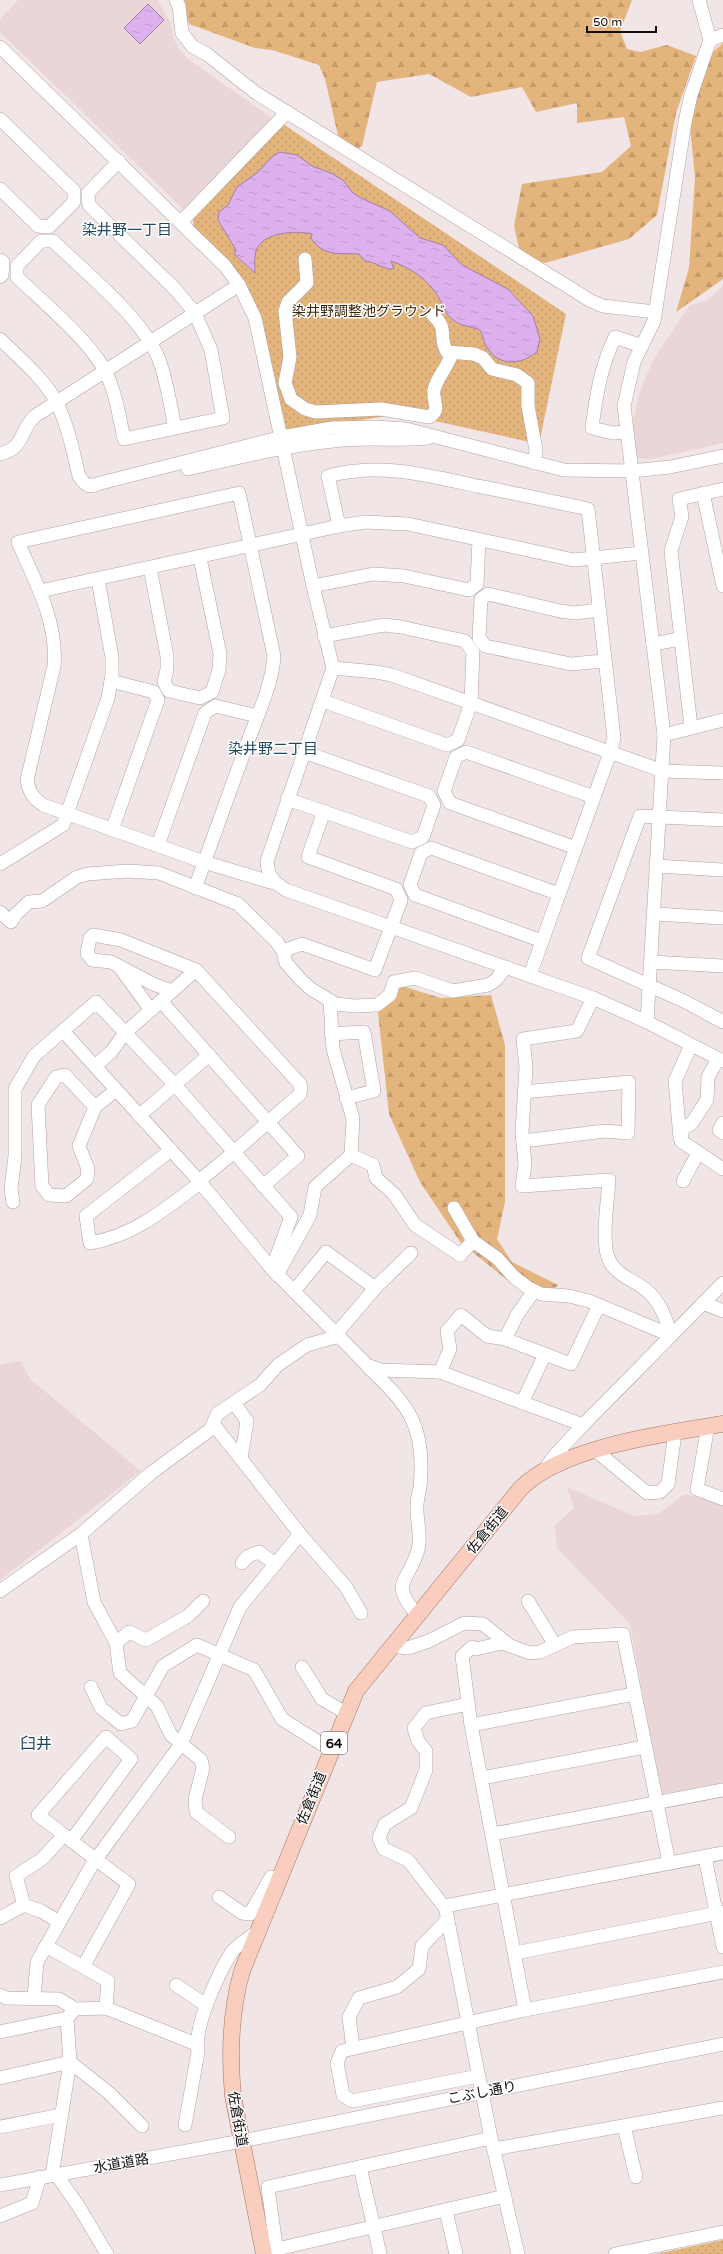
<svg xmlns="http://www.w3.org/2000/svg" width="723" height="2254" font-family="'Varela Round','Noto Sans JP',sans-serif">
<defs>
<pattern id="green-dots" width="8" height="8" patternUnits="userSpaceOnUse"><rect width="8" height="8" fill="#e4b47d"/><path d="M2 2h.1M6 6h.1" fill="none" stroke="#c39a6b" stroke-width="1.8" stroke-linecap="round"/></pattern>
<pattern id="forest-firs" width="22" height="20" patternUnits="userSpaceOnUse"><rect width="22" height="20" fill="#e4b47d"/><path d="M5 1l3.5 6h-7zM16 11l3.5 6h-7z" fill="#c39a6b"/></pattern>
<pattern id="water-ripples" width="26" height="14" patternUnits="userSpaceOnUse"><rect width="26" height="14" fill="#ddb1ee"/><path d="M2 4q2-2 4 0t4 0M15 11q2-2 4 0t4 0" fill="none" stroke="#bd97cb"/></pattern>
</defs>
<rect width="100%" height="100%" fill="#f1e5e6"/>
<g fill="#ead5d7">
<polygon points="18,0 157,0 171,23 173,37 179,49 187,58 273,119 185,211 0,32 0,20"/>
<polygon points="723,286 723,443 650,459 634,458 633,423 639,394 653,360 690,305 708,300"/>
<polygon points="20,1361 31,1380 141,1471 0,1580 0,1365"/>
<polygon points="567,1487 634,1516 658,1514 685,1494 723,1504 723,1783 661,1794 630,1624 557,1548 555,1525 574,1508"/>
</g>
<g fill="url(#green-dots)">
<polygon points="283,124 566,314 539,444 435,421 388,416 287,431 260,317 194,229 193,219"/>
<polygon points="723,2240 723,2254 656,2254"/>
</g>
<g fill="url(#forest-firs)">
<polygon points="180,0 632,0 620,31 627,49 640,52 667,45 696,56 676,113 657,215 629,239 545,263 526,258 519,248 514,226 522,184 602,172 631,146 624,117 577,123 577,103 536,112 522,87 471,97 429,74 377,82 362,146 356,150 340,144 325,79 319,65 272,50 255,48 189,24"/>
<polygon points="723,43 723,279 676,312 689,268 695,177 689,117 695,68"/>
<polygon points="405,987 441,998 491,995 505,1045 505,1202 497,1239 512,1262 558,1285 545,1299 516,1287 461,1243 420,1182 389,1114 378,1012 389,989"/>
</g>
<g fill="url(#water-ripples)" stroke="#a080ab">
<polygon points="148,4 164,20 140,44 124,28"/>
<path d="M 280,152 L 297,155 L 312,166 L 333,174 L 344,181 L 352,192 L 361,198 L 390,211 L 420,238 L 443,245 L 462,265 L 508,289 L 533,316 L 540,339 L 537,352 C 519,366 497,367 485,344 C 483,339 483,335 480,330 C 471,326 459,326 452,319 C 445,313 443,305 439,298 C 428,279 411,268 391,261 L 394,269 C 384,270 376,262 365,261 L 359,254 C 340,253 323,257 311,238 L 312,234 C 296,230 262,232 256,251 C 254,258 255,267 255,273 L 234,254 L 236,250 L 218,220 L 219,212 L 228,205 L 237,187 L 257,173 L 273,156 Z"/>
</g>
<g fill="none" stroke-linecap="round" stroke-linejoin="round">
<g stroke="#afa3a4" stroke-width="14">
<g id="minor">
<polyline points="176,0 179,6 182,33 192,46 208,55 256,93 591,301 603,306 655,312"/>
<polyline points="710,40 723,35"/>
<path d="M 0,47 L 225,266 L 239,285 L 255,318 L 313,586 L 333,668 L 267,861 C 268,876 273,882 286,890 L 593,998 L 647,1022 L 723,1061"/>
<polyline points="0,119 74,191 74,202 49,227 38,226 0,189"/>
<path d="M 119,161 L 88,193 L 89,205 L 175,289 L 195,313 L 211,350 L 223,418 L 124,439 C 119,416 116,392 105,371 C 89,340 43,302 17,277 L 17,266 L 41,241 L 53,241 C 85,272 141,317 158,357 C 167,379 170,405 175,428"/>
<polyline points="181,222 287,112"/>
<path d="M 305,259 L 307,283 L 288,302 L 285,311 L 290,357 L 285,383 L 291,399 L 305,409 L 316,412 L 381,409 L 429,417 C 442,409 432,402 434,390 C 437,377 448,367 452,353"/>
<polyline points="0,260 3,262 2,275 0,277"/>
<path d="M 433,315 C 449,329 438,338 447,352 L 474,354 L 483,358 L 492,369 L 517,375 L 528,383 L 528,406 L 536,450 L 534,463"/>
<path d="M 0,339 C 19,358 44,378 57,403 C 68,426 73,451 79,476 C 84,484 87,486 96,485"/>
<path d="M 627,432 L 613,433 L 592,428 C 596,396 601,366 615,337 L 642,346"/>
<path d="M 0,454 C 25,448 19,431 35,416 L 239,285"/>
<path d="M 188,469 C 236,458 284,446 333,441 C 364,437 396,441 428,438"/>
<polyline points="89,486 282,437 332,428 374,427 406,429 564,470 632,471 670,467 723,456"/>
<polyline points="703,493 723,586"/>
<path d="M 339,526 L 328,476 C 379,462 427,475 477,486 C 514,493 551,501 588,509 L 614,738 L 610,753 L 530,975"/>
<polyline points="150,568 167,656 167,669 164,682 169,691 200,698 212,692 219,670 220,654 200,558"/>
<polyline points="313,586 373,574 404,576 469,590 477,584 479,540"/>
<polyline points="40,591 339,526 365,522 408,524 574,560 641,553"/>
<polyline points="599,610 575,613 560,611 488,594 481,599 479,638 485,646 571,664 604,661"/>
<polyline points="653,644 680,639"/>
<polyline points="333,668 376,672 392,675 663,771 723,773"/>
<polyline points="111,681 154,692 158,700 112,830"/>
<polyline points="323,701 447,745 458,740 471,703 473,652 465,641 401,627 384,625 324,636"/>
<polyline points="691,727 671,551 682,516 679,499 723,489"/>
<polyline points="664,735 723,720"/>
<polyline points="287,799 412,842 423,837 434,805 429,796 304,752"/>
<polyline points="723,820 640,816 588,958 686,1002 723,1022"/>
<polyline points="158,845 205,713 215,706 257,716"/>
<polyline points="576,848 450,803 444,791 456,757 466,752 594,797"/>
<polyline points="0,864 63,825 108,698 112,675 112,657 98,580"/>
<polyline points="657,866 723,870"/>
<path d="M 195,888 C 212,840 230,792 247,744 C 257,716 272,686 274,656 L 239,493 L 18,542 C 35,581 58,622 54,666 L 27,780 C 29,792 33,798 43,805 L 204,862 L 274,883"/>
<polyline points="0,912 11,922 16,914 29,902 42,901 77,877 88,874 127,871 159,873 238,904 276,941 283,951 286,963 301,980 311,989 336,1004 354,1006 377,1005 390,995 394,982 415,978 453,991 488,985 496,980 506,967"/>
<polyline points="655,914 723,918"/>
<polyline points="542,941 415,895 410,885 421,853 431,848 559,894"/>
<polyline points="283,951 302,944 375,970 401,900 396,889 308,857 324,811"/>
<polyline points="651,962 723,966"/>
<polyline points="121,969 151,1010"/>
<polyline points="172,991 153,984 111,962 92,960 87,953 90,938 93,935 121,940 196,970 300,1084 301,1089 300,1094 234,1152 199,1181"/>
<path d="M 593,998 L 577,1031 L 523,1039 L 526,1067 L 522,1132 L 525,1164 L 522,1186 L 609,1180 C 608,1201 600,1244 610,1262 C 618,1276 634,1280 646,1290 C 659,1300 667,1319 670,1335"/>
<polyline points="161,1001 298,1156 263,1186"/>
<polyline points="647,1022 664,735 624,406 634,362 654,321 685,122 691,95 710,40 699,0"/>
<polyline points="63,1031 199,1181 272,1269 367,1365 381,1370 440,1372 583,1425"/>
<polyline points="331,1034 364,1032 374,1091 346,1098"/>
<polyline points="718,1059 708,1077 707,1100 692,1123 683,1128 681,1141 723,1169"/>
<polyline points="95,1066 111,1052 125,1033 196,970"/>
<polyline points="95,1107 65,1075 56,1077 38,1105 42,1186 49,1195 66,1196 87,1179 88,1169 79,1146 95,1107 116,1090"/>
<polyline points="139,1116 209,1055"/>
<polyline points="723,1123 719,1130 723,1133"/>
<polyline points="680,1138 675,1081 691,1045"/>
<polyline points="523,1141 605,1131 628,1133 629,1082 524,1092"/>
<path d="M 171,1150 L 86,1216 L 90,1243 C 134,1236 165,1209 200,1183"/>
<polyline points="351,1155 373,1165 376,1178 394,1194 415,1225 460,1255 473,1241"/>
<polyline points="683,1181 698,1153"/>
<polyline points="13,1202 11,1189 15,1156 15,1089 34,1056 96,1002 175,1085 291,1217 272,1269"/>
<polyline points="454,1208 473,1241 497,1258 514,1277 527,1287 541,1294 569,1296 589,1301 670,1335"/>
<polyline points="277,1275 310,1215 315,1187 351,1155 353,1119 333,1049 330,1001"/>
<polyline points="294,1291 326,1252 375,1288"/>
<polyline points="534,1291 517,1315 505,1339 571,1364 599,1305"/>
<polyline points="703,1303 723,1311"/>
<polyline points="336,1334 377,1286 411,1253"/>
<path d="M 369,1368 C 410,1406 426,1428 420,1487 C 419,1493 417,1499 417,1505 C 416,1519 422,1536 418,1550 C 408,1584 389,1581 417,1615"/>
<polyline points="440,1372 450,1349 447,1331 461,1315 487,1336 505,1339"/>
<polyline points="234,1403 247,1421 241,1459 300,1534 346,1587 361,1613"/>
<polyline points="522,1403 545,1354"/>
<polyline points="213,1424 241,1459"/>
<polyline points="708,1426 697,1489 723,1499"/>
<polyline points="595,1450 647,1493 660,1492 668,1484 675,1433"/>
<polyline points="545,1469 555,1455 583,1425 723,1283"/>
<polyline points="81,1534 94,1602 116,1643 120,1673 157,1706 171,1735 201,1760 203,1768 195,1799 196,1812 229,1837"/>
<polyline points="242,1563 248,1556 259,1552 275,1564"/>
<polyline points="0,1591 81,1534 151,1473 211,1429 217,1414 260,1385 278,1365 307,1345 339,1336"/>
<polyline points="528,1601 555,1645"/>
<polyline points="116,1643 129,1632 146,1640 188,1616 203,1601"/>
<polyline points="392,1646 408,1648 429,1641 464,1623 483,1624 509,1645"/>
<polyline points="302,1667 322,1699 346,1713"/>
<polyline points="91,1687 101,1708 121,1724 132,1721 163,1666 197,1645 254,1670 282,1719 331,1750"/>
<polyline points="471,1725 634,1694"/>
<polyline points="482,1778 644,1747"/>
<polyline points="493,1834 723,1790"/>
<path d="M 71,1841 L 131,1759 L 106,1737 L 38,1815 C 68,1838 98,1862 129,1884 L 83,1967"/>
<polyline points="705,1857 723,1947"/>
<polyline points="219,1897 242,1913 250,1914 271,1877 279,1879"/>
<polyline points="24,1905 16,1876 42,1859 64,1835"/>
<polyline points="446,1909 408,1860 384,1849 379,1838 385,1824 411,1808 426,1770 426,1751 418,1741 414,1728 426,1713 468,1704"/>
<polyline points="0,1918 24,1905 41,1911 59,1922"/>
<polyline points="46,1946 108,1981 106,2008"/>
<polyline points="515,1953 723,1912"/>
<polyline points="176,1985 206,2005"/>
<polyline points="0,1995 6,1998 59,1999 75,2009 67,2018 70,2062 52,2175"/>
<polyline points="34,1998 37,1962 93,1863 181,1744 240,1607 300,1534"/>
<polyline points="75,2009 106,2008 196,2044"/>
<polyline points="525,2010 471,1725 462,1656 472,1647 476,1649 502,1643 530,1653 540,1652 573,1637 623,1634 669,1863"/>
<polyline points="0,2032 67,2018"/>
<polyline points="353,2048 349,2017 359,1998 397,1987 419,1969 422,1946 448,1919"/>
<polyline points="478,2076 352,2101 343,2095 337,2063 342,2051 525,2010 723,1972"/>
<polyline points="0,2078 70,2062 109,2093 142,2126"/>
<path d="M 185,2125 L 198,2052 C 193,2028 218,1974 231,1953 C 236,1945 249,1938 257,1932"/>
<polyline points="624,2126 636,2177"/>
<polyline points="0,2127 61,2115"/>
<polyline points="494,2149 723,2108"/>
<polyline points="360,2167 380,2254"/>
<polyline points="56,2174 79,2207 107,2254"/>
<polyline points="0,2185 242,2141 723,2044"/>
<polyline points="446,2211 456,2254"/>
<polyline points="0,2216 32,2203 40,2177"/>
<polyline points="277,2249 505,2196"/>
<polyline points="277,2254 268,2187 491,2138"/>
<polyline points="518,2254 491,2138 445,1906 723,1853"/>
<polyline points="615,2254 723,2232"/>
</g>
</g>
<g stroke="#a57665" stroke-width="17">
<path id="major" d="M 264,2254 L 233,2096 C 229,2053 230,2013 242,1971 L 356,1691 L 521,1488 C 564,1446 664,1434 723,1424"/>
</g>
<use href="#minor" stroke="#fff" stroke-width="13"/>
<use href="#major" stroke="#f9cebf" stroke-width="16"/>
</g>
<g text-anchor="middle" stroke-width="3" stroke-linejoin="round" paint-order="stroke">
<rect fill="#fff" stroke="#585656" stroke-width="1" x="321" y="1732" width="26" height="22" rx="3"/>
<g font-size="13" font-weight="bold" fill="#110d0e">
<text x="334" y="1748">64</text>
</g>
<g font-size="14" fill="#3a250a" stroke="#fff">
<text x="369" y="316">染井野調整池グラウンド</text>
</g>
<g font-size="14" fill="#110d0e" stroke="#fff">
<text transform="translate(487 1530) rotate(-51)" y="5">佐倉街道</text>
<text transform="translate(311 1798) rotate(-68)" y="5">佐倉街道</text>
<text transform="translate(482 2092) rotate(-11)" y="5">こぶし通り</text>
<text transform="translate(238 2119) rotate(80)" y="5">佐倉街道</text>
<text transform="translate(121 2163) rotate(-10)" y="5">水道道路</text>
</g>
<g font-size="15" fill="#1c485d" stroke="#fff">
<text x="127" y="235">染井野一丁目</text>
<text x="273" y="754">染井野二丁目</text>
</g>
<g font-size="16" fill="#1c485d" stroke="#fff">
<text x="36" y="1749">臼井</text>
</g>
</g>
<path d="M587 26v6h69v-6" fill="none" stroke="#110d0e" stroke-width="2"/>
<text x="593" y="26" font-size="12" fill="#110d0e" stroke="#ffffff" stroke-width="3" paint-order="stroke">50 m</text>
</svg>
